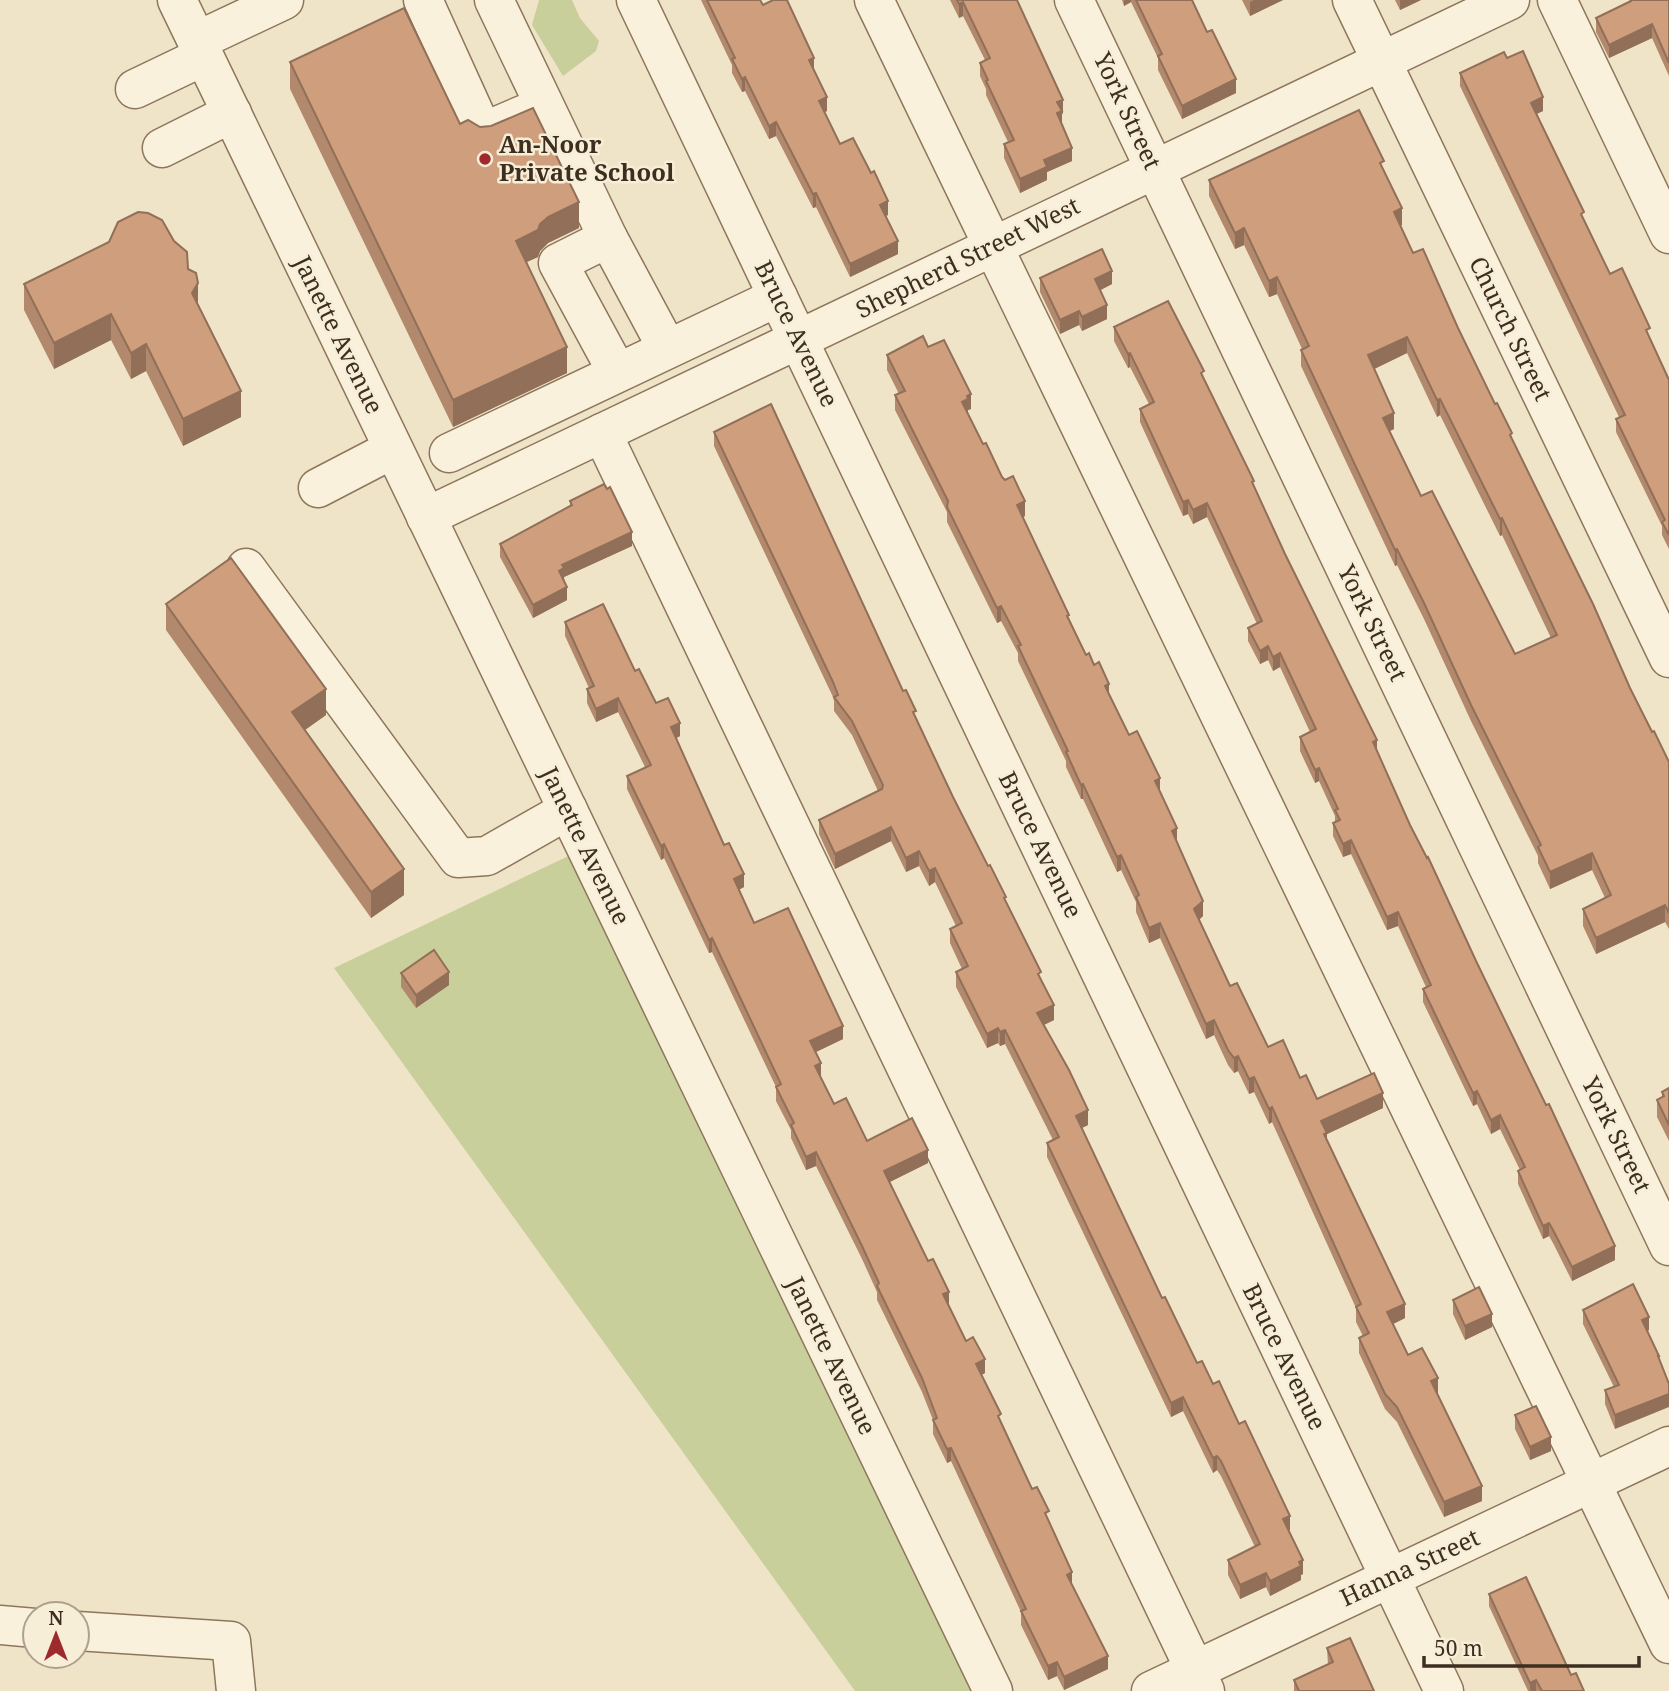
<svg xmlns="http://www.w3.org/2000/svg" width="1669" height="1691" font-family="'Noto Serif',serif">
<rect width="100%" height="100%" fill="#f0e4c8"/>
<g fill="#c9cf9b">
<polygon points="539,0 572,0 580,18 599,41 596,51 563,76 532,25"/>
<polygon points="581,850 975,1691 855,1691 334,968"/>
</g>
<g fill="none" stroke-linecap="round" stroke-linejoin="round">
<g stroke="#8d765c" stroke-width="41">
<g id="minor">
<polyline points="177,0 993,1691"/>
<polyline points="423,0 483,132 525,114"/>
<polyline points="494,0 608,238"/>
<polyline points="636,0 1444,1691"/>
<polyline points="874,0 1669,1644"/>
<polyline points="1074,0 1669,1246"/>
<polyline points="1352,0 1669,658"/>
<polyline points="1557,0 1669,234"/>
<polyline points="197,41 284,0"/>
<polyline points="135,89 204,56"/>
<polyline points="162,148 232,113"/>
<polyline points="617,372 558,263 608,238 667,348"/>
<polyline points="602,433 1205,1691"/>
<polyline points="449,453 778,297"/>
<polyline points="318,488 393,449"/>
<polyline points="426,517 1510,0"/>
<polyline points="246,568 458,858 487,856 568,810"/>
<polyline points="0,1625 35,1628"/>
<polyline points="77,1631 231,1641 236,1691"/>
<polyline points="1151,1691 1669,1446"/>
</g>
</g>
<use href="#minor" stroke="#faf1dc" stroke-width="38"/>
</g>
<g fill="#b2896c" fill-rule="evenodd">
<polygon points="701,0 760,0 763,5 814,69 827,111 824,112 840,144 888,215 886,216 898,254 850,277 816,207 813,208 776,136 769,139 745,91 742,92 732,73 732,65"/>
<polygon points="950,0 1017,0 1063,113 1062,114 1062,124 1072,161 1047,172 1047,180 1020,193 1004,158 1004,144 1008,142 986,95 986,89 980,76 980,63 985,60 963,16 959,18"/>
<polygon points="1122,0 1192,0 1236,93 1182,119 1158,70 1158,58 1131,2 1124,6"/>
<polygon points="1242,0 1283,0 1250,16"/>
<polygon points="1395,0 1421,0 1400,10"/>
<polygon points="1629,0 1669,0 1669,76 1652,38 1609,58 1596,32 1596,18 1629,2"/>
<polygon points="1507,58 1543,111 1537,114 1584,222 1610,274 1650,338 1669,380 1669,549 1662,535 1662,526 1616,432 1616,419 1619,417 1460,86 1460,73"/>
<polygon points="290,62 460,124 480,127 491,126 579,228 548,243 540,251 538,257 526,262 567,373 453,427 290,89"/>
<path d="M 1384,170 L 1402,225 L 1400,226 L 1413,253 L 1458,328 L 1630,688 L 1669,762 L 1669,929 L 1665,922 L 1596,954 L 1583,926 L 1583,909 L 1605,898 L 1592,870 L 1550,889 L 1538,863 L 1538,856 L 1471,721 L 1424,619 L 1397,565 L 1395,566 L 1301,366 L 1301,350 L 1302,349 L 1277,294 L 1269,297 L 1244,245 L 1235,249 L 1209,196 L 1209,180 ZM 1407,353 L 1437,417 L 1440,415 L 1500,536 L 1502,535 L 1551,638 L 1515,654 L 1421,496 L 1390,431 L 1394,429 L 1374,369 Z"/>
<polygon points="109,242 188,269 198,306 241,417 183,446 146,371 131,379 111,340 54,369 24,310 24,284"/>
<polygon points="1040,278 1112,284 1100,290 1107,319 1082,331 1079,325 1060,334 1040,292"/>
<polygon points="1114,327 1204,381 1377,752 1410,825 1477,963 1615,1260 1572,1281 1553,1243 1549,1236 1543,1239 1518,1184 1518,1171 1520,1170 1500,1129 1491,1134 1477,1104 1473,1106 1423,1002 1423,989 1426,987 1398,926 1387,930 1351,854 1343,857 1333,836 1333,823 1335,822 1335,816 1319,781 1315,783 1300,751 1300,737 1310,732 1280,667 1273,671 1268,660 1260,664 1248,641 1248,628 1257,624 1207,517 1193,524 1188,514 1183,516 1140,422 1140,409 1149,404 1130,367 1128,368 1114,341"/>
<polygon points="928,347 971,409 968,410 968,414 983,444 1025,516 1023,517 1086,655 1109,695 1129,735 1160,791 1177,842 1203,916 1199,920 1230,986 1268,1047 1300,1078 1317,1099 1383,1108 1327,1134 1327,1140 1405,1318 1393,1324 1408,1355 1438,1393 1437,1393 1482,1501 1444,1517 1397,1422 1385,1409 1359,1353 1359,1338 1363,1336 1356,1322 1356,1308 1272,1122 1269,1124 1254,1092 1249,1094 1238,1071 1234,1073 1228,1065 1214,1035 1206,1039 1160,938 1149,943 1136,912 1136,902 1121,870 1117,872 1083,799 1081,799 1066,767 1066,761 1018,661 1018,653 1001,621 997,623 947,522 947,512 895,410 895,395 899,394 887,370 887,355"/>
<polygon points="714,432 903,691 953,797 1006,903 1041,979 1054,1020 1044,1025 1088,1125 1081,1128 1162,1298 1197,1363 1213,1384 1290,1530 1289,1531 1303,1574 1301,1575 1301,1580 1270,1596 1266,1587 1240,1599 1228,1575 1228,1560 1255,1547 1221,1476 1217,1470 1213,1473 1183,1411 1171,1417 1047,1157 1047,1143 1053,1140 1005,1044 1000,1046 998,1043 987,1048 956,987 956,972 962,969 950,943 950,929 956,926 935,882 929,886 919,866 906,872 891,841 835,869 819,834 819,820 878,791 852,735 834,711 834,701 833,697 714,446"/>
<polygon points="570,501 632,546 564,577 567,600 533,618 500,557 500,544 570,506"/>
<polygon points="166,604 326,715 305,730 404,895 371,918 166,630"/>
<polygon points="565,622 635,671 656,703 680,736 676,738 744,887 739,890 754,923 843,1039 815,1052 821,1077 820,1077 834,1104 867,1141 928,1163 889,1182 966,1341 985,1373 981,1375 1001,1422 1032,1489 1049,1521 1072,1585 1108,1669 1064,1690 1057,1676 1048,1680 1021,1625 1021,1612 951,1461 947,1463 933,1434 933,1420 922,1392 877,1300 877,1292 862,1259 816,1166 806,1170 791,1138 791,1130 776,1101 776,1087 712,952 709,953 664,858 661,860 627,789 627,776 645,767 618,712 596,722 587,703 587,689 589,688 565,636"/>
<polygon points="401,973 449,985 416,1008 401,987"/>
<polygon points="1669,1088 1669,1149 1669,1141 1657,1117 1657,1100 1662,1098 1662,1092"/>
<polygon points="1453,1300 1492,1327 1465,1340 1453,1314"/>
<polygon points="1583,1310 1649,1330 1647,1331 1615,1429 1605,1404 1605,1390 1614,1387 1583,1324"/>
<polygon points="1515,1415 1551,1451 1530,1460 1515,1429"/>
<polygon points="1489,1594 1571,1675 1584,1691 1528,1691 1489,1606"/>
<polygon points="1327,1648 1374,1691 1294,1691 1294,1680 1328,1665"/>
</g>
<g fill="#916f58">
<polygon points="1124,0 1131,0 1131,2 1124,6"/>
<polygon points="1254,0 1283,0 1250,16 1250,2"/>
<polygon points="1400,0 1421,0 1400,10"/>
<polygon points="963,2 963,16 959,18 959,4"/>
<polygon points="1652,24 1652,38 1609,58 1609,45"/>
<polygon points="814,58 814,72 809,60"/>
<polygon points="745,77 745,91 742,92 742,79"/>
<polygon points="1236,79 1236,93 1182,119 1182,106"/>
<polygon points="827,97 827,111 819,115 819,101"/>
<polygon points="1543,97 1543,111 1531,116 1531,103"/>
<polygon points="1063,100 1063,113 1062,114 1062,124 1057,127 1057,102"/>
<polygon points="776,122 776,136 769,139 769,126"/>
<polygon points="1072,148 1072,161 1047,172 1047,180 1020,193 1020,179 1044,160"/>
<polygon points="816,193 816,207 813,208 813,194"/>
<polygon points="888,201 888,215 880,218 880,205"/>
<polygon points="579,202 579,228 548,243 540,251 538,257 516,267 516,241 540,224 548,217"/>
<polygon points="1402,208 1402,225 1394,229 1394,212"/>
<polygon points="1244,228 1244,245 1235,249 1235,233"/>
<polygon points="898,241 898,254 850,277 850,264"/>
<polygon points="1112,271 1112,284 1095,293 1095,279"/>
<polygon points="1277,277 1277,294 1269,297 1269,281"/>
<polygon points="198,283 198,309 192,293"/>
<polygon points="1107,305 1107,319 1082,331 1082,317"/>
<polygon points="1079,311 1079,325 1060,334 1060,320"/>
<polygon points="111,314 111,340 54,369 54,343"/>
<polygon points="1407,337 1407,353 1368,372 1368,355"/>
<polygon points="146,344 146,371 131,379 131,353"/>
<polygon points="567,347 567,373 453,427 453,400"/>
<polygon points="1130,353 1130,367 1128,368 1128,354"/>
<polygon points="241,391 241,417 183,446 183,419"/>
<polygon points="971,394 971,409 968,410 968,414 962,417 962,402 967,396"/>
<polygon points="1440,399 1440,415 1437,417 1437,400"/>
<polygon points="1394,413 1394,429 1383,434 1383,418"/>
<polygon points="1188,500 1188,514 1183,516 1183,502"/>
<polygon points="1025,501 1025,516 1017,519 1017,505"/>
<polygon points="1207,503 1207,517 1193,524 1193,510"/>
<polygon points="1502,518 1502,535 1500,536 1500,519"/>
<polygon points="632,532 632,546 564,577 564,582 559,571 562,565"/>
<polygon points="1397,549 1397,565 1395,566 1395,550"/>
<polygon points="567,587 567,600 533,618 533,605"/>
<polygon points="1001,606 1001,621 997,623 997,608"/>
<polygon points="1268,646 1268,660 1260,664 1260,651"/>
<polygon points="1280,653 1280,667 1273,671 1273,657"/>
<polygon points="1109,684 1109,699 1105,686"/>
<polygon points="326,689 326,715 292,739 292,712"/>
<polygon points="618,698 618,712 596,722 596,709"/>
<polygon points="680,723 680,736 671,741 671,727"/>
<polygon points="1377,740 1377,753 1373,742"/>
<polygon points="1319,768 1319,781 1315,783 1315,770"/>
<polygon points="1160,778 1160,793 1155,781"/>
<polygon points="1083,784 1083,799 1081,799 1081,785"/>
<polygon points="891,827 891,841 835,869 835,854"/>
<polygon points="1177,828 1177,843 1172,831"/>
<polygon points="1351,840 1351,854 1343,857 1343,844"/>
<polygon points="664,844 664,858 661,860 661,846"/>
<polygon points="919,851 919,866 906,872 906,858"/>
<polygon points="1592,853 1592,870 1550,889 1550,872"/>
<polygon points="1121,855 1121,870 1117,872 1117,857"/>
<polygon points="935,868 935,882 929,886 929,871"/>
<polygon points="404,869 404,895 371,918 371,892"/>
<polygon points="744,874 744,887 734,892 734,879"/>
<polygon points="1203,901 1203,916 1194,924 1194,909"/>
<polygon points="1665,905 1665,922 1596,954 1596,938"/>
<polygon points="1398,912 1398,926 1387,930 1387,917"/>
<polygon points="1160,923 1160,938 1149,943 1149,928"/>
<polygon points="712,938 712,952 709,953 709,940"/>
<polygon points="449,972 449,985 416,1008 416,995"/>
<polygon points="1054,1005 1054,1020 1037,1028 1037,1013"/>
<polygon points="1214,1020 1214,1035 1206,1039 1206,1024"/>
<polygon points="843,1026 843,1039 810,1055 810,1041"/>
<polygon points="998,1028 998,1043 987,1048 987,1034"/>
<polygon points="1005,1030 1005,1044 1000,1046 1000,1032"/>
<polygon points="1238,1056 1238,1071 1234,1073 1234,1058"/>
<polygon points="821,1063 821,1077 815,1080 815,1066"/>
<polygon points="1254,1077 1254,1092 1249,1094 1249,1079"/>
<polygon points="1477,1091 1477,1104 1473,1106 1473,1093"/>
<polygon points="1383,1093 1383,1108 1327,1134 1327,1147 1321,1121"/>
<polygon points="1272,1107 1272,1122 1269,1124 1269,1109"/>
<polygon points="1088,1110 1088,1125 1076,1131 1076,1116"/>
<polygon points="1500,1115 1500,1129 1491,1134 1491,1120"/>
<polygon points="928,1150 928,1163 884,1185 884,1171"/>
<polygon points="816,1152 816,1166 806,1170 806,1157"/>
<polygon points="1549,1223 1549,1236 1543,1239 1543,1226"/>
<polygon points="1615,1246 1615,1260 1572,1281 1572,1267"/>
<polygon points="949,1292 949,1305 943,1294"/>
<polygon points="1405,1304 1405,1318 1387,1327 1387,1312"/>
<polygon points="1492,1314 1492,1327 1465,1340 1465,1326"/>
<polygon points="1649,1317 1649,1330 1642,1334 1642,1320"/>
<polygon points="985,1359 985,1373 976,1378 976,1364"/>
<polygon points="1438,1378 1438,1393 1431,1396 1431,1381"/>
<polygon points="1669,1394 1669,1407 1615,1429 1615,1415"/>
<polygon points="1183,1397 1183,1411 1171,1417 1171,1403"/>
<polygon points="1551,1437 1551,1451 1530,1460 1530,1447"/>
<polygon points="951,1448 951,1461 947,1463 947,1449"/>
<polygon points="1217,1456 1217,1470 1213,1473 1213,1458"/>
<polygon points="1482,1486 1482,1501 1444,1517 1444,1502"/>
<polygon points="1290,1516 1290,1530 1283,1534 1283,1519"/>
<polygon points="1303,1560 1303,1574 1301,1575 1301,1580 1270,1596 1270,1581"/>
<polygon points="1072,1572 1072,1586 1067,1575"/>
<polygon points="1266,1573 1266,1587 1240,1599 1240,1585"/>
<polygon points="1108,1656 1108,1669 1064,1690 1064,1677"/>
<polygon points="1057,1662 1057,1676 1048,1680 1048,1666"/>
<polygon points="1536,1680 1536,1691 1530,1691 1530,1683"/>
</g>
<g fill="#cf9f7d" stroke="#916f58" stroke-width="2" fill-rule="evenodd">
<polygon points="707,0 760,0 763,5 773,0 787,0 814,58 809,60 827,97 819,101 840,144 853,138 871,173 874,171 888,201 880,205 898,241 850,264 816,193 813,194 776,122 769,126 745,77 742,79 732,59 735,58"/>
<polygon points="957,0 1017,0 1063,100 1057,102 1062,111 1057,113 1072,148 1044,160 1047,167 1020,179 1004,144 1014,140 986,81 988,80 980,63 990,58 963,2 959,4"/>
<polygon points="1136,0 1192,0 1207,32 1212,30 1236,79 1182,106 1158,56 1162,54"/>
<polygon points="1631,0 1669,0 1669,63 1652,24 1609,45 1596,18 1631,1"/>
<polygon points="404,8 460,124 468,120 480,127 491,126 533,108 579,202 548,217 540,224 538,230 516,241 567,347 453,400 290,62"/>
<polygon points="1523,51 1543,97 1531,103 1584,212 1581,214 1610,274 1622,268 1650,328 1646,330 1669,380 1669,535 1662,522 1665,520 1616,419 1625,415 1460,73 1504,52 1507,58"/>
<path d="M 1359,110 L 1384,161 L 1380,163 L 1402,208 L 1394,212 L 1413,253 L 1423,249 L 1458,328 L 1495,404 L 1497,403 L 1512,433 L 1510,435 L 1593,604 L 1630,688 L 1652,732 L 1654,731 L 1669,762 L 1669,913 L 1665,905 L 1596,938 L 1583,909 L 1611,895 L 1592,853 L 1550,872 L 1538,847 L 1541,845 L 1471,705 L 1424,603 L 1397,549 L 1395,550 L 1301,350 L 1309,346 L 1277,277 L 1269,281 L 1244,228 L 1235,233 L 1209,180 ZM 1407,337 L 1437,400 L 1440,399 L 1500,519 L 1502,518 L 1557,635 L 1515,654 L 1432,491 L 1421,496 L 1383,418 L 1394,413 L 1368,355 Z"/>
<polygon points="138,212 148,213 162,220 174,241 187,252 188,269 196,273 198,283 192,293 241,391 183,419 146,344 131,353 111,314 54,343 24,284 109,242 118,222"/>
<polygon points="1102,249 1112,271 1095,279 1107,305 1082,317 1079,311 1060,320 1040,278"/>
<polygon points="1168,301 1204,371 1201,373 1254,481 1252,482 1285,554 1377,740 1373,742 1410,825 1427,858 1428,857 1477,963 1546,1105 1549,1104 1615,1246 1572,1267 1553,1230 1549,1223 1543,1226 1518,1171 1525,1167 1500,1115 1491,1120 1477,1091 1473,1093 1423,989 1431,985 1398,912 1387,917 1351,840 1343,844 1333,823 1340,820 1335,810 1338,809 1319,768 1315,770 1300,737 1316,729 1280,653 1273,657 1268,646 1260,651 1248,628 1262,621 1207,503 1193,510 1188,500 1183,502 1140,409 1154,402 1130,353 1128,354 1114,327"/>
<polygon points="923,336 928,347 944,340 971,394 967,396 968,399 962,402 983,444 986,443 1002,477 1005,480 1013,476 1019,489 1025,501 1017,505 1069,615 1067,616 1086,655 1089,653 1094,665 1099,662 1109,684 1105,686 1129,735 1137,731 1160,778 1155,781 1177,828 1172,831 1203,901 1194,909 1230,986 1237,983 1268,1047 1283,1040 1300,1078 1306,1075 1317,1099 1374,1073 1383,1093 1321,1121 1327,1133 1324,1134 1405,1304 1387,1312 1408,1355 1422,1348 1438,1378 1431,1381 1482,1486 1444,1502 1397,1407 1385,1394 1359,1338 1369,1333 1356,1307 1361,1304 1272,1107 1269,1109 1254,1077 1249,1079 1238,1056 1234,1058 1228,1050 1214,1020 1206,1024 1160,923 1149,928 1136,897 1139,895 1121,855 1117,857 1083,784 1081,785 1066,752 1068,751 1018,646 1021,645 1001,606 997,608 947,507 948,501 895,395 905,391 887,355"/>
<polygon points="771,404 903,691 906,690 916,711 913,712 953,797 988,866 990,865 1006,897 1004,898 1041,972 1038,974 1054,1005 1037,1013 1069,1070 1088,1110 1076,1116 1162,1298 1165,1297 1197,1363 1202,1361 1213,1384 1219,1381 1239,1424 1245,1421 1290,1516 1283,1519 1303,1560 1299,1562 1301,1566 1270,1581 1266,1573 1240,1585 1228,1560 1260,1544 1221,1461 1217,1456 1213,1458 1183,1397 1171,1403 1047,1143 1059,1137 1005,1030 1000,1032 998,1028 987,1034 956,972 968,966 950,929 962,923 935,868 929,871 919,851 906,858 891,827 835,854 819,820 882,789 883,785 852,721 834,697 838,695 833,682 714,432"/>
<polygon points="604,484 607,489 610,487 632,532 562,565 564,568 559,571 567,587 533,605 500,544 572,505 570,501"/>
<polygon points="231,558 326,689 292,712 404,869 371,892 166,604"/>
<polygon points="603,604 635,671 639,669 656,703 668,698 680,723 671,727 724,845 729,843 744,874 734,879 754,923 788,908 843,1026 810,1041 821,1063 815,1066 834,1104 846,1098 867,1141 912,1118 928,1150 884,1171 928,1261 933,1259 949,1292 943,1294 966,1341 973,1337 985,1359 976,1364 1001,1414 998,1416 1032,1489 1037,1487 1049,1511 1045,1513 1072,1572 1067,1575 1108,1656 1064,1677 1057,1662 1048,1666 1021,1611 1026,1609 951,1448 947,1449 933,1420 937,1418 922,1378 877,1286 879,1283 862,1246 816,1152 806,1157 791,1125 794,1123 776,1087 781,1084 712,938 709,940 664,844 661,846 627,776 651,765 618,698 596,709 587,689 594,686 565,622"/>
<polygon points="434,950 449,972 416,995 401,973"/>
<polygon points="1669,1088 1669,1125 1657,1100 1664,1096 1662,1092"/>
<polygon points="1633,1284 1649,1317 1642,1320 1659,1356 1658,1356 1669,1384 1669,1394 1615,1415 1605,1390 1619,1385 1583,1310"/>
<polygon points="1479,1287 1492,1314 1465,1326 1453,1300"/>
<polygon points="1536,1406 1551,1437 1530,1447 1515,1415"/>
<polygon points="1526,1577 1571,1675 1576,1673 1584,1691 1542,1691 1536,1680 1530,1683 1489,1594"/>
<polygon points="1350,1638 1374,1691 1299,1691 1294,1680 1333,1662 1327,1648"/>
</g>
<circle fill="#9e2a2b" stroke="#f7eed8" stroke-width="2.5" cx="485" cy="159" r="7"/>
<g text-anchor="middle" stroke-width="5" stroke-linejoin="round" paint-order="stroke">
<g font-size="24" fill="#3d2e20" stroke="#f7eed8">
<text transform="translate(1127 111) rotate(65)" y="8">York Street</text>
<text transform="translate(968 258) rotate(-26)" y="8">Shepherd Street West</text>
<text transform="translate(1510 329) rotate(64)" y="8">Church Street</text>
<text transform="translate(796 334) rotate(64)" y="8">Bruce Avenue</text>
<text transform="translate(338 335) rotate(64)" y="8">Janette Avenue</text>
<text transform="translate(1372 623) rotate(64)" y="8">York Street</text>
<text transform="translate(1040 845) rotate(64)" y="8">Bruce Avenue</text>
<text transform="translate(585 846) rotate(64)" y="8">Janette Avenue</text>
<text transform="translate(1616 1135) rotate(64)" y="8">York Street</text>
<text transform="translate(831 1356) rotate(64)" y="8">Janette Avenue</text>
<text transform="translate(1284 1357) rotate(64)" y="8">Bruce Avenue</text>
<text transform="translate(1410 1568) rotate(-25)" y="8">Hanna Street</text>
</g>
<g font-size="24" font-weight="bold" fill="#3d2e20" stroke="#f7eed8" text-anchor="start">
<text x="499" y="153">An-Noor<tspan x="499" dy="28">Private School</tspan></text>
</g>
</g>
<g transform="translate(56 1635)"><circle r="33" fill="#f7eed8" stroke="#ada18e" stroke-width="2"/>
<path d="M0-5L12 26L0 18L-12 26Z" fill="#9e2a2b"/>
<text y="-10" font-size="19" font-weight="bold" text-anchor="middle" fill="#3d2e20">N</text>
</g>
<path d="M1424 1656v10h215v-10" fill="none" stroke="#3d2e20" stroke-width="3.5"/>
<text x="1434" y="1656" font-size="21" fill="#3d2e20" stroke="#f7eed8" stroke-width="5" paint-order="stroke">50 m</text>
</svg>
